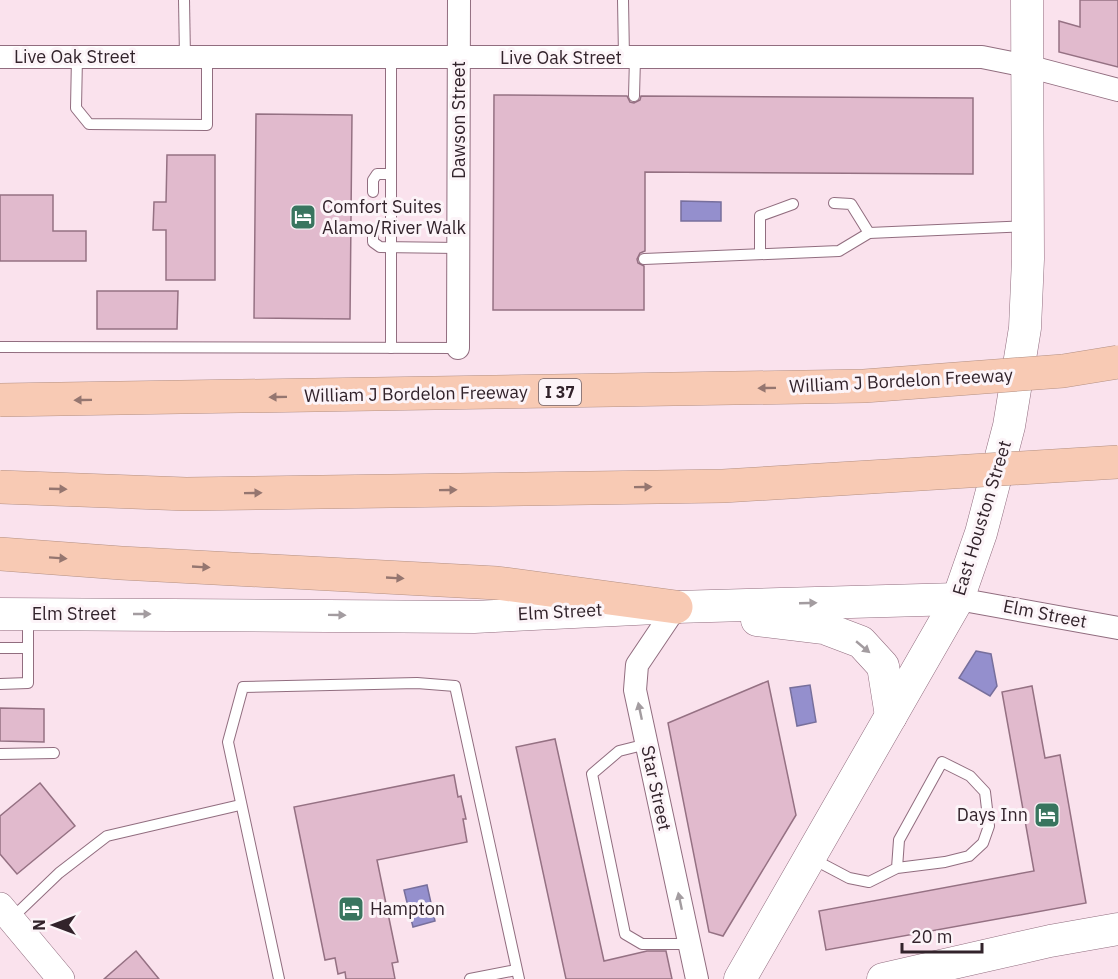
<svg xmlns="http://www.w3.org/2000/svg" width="1118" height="979" font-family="'IBM Plex Sans',sans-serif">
<rect width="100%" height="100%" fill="#fae2ed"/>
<g fill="#948fcd" stroke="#776f9c" stroke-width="1.5">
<polygon points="681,201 721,202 721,221 681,221"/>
<polygon points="976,651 991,654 997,686 990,696 959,678"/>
<polygon points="810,685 816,722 797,726 790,688"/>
<polygon points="427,885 435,921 413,927 404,890"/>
</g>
<g fill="#e1bacd" stroke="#957183" stroke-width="1.5">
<polygon points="1080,0 1118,0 1118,67 1059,52 1059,21 1080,27"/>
<polygon points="494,95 627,96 630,102 634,103 640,100 641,96 973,98 973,174 645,172 645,251 640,253 637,259 638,263 644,266 644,310 493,310"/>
<polygon points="256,114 352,115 350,319 254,318"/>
<polygon points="167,155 215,155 215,280 166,280 166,230 153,230 154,202 166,202"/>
<polygon points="0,195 53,195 53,231 86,231 86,261 0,261"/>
<polygon points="97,291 178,291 177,329 97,329"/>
<polygon points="768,681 796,815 723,936 709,932 668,723"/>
<polygon points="1032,686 1045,758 1060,755 1086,903 826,950 819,911 1034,871 1002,692"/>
<polygon points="0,708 44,709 44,742 0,741"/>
<polygon points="555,739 604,961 647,951 666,951 672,979 566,979 516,747"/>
<polygon points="454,775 458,797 461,796 466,819 463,819 467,842 377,860 398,962 392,963 395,979 346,979 345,972 338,974 335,958 325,960 294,807"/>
<polygon points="40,783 75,826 17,874 0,854 0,816"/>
<polygon points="136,951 159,979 104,979"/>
</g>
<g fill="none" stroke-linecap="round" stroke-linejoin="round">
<g stroke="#916d7f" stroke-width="12">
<g id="service">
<polyline points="184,0 185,57"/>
<polyline points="623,0 624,57"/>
<polyline points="391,56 391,348"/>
<polyline points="77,57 76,108 89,124 207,125 207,57"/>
<polyline points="634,96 635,58"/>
<polyline points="373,192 373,180 377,174 391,174"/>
<polyline points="834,203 851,204 869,233"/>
<polyline points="373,230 373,242 380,247 458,248"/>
<polyline points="760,254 760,216 793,204"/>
<polyline points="644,259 839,251 869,233 1027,226"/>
<polyline points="0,347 458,348"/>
<polyline points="0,648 28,648"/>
<polyline points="0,684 28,683 28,616"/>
<polyline points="647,744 619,751 592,774 625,934 642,944 689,944"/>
<polyline points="0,754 54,753"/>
<polyline points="813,859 849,878 869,882 897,868 945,862 969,856 983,843 989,826 985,792 970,776 942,762 899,840 897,868"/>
<polyline points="11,919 59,873 107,836 240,805"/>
<polyline points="279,979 228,742 243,687 417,683 455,686 519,979"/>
<polyline points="470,979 516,970"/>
</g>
</g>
<g stroke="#916d7f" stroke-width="24">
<g id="minor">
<polyline points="0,57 982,57 1027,66 1118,90"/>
<polyline points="458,348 459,0"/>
<polyline points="958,599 1118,628"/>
<polyline points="676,607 637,665 635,690 697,979"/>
</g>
</g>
<g stroke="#916d7f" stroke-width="28">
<polyline id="tertiary" points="0,906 61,979"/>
</g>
<g stroke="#916d7f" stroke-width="33">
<g id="secondary">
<polyline points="0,614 474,617 676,607 958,599"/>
<polyline points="757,620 824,628 861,642 883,666 891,716"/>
<polyline points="740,979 958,599 981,533 1009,426 1025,328 1028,259 1027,0"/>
<polyline points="883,979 1050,941 1118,929"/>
</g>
</g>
<g stroke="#b39084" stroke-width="34">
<polyline id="motorway" points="0,554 121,563 497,583 676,607"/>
</g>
<use href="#service" stroke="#fff" stroke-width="10"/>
<use href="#minor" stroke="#fff" stroke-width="22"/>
<use href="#tertiary" stroke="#fff" stroke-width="27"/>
<use href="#secondary" stroke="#fff" stroke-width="32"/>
<use href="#motorway" stroke="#f8cab4" stroke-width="33"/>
<g stroke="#b39084" stroke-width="34" stroke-linecap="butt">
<g id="motorway-bridge">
<polyline points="0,400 864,386 1063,371 1118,362"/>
<polyline points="0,487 186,494 723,486 1118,462"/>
</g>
</g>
<use href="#motorway-bridge" stroke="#f8cab4" stroke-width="33"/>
</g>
<defs><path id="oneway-solid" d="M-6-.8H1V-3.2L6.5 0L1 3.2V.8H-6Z" transform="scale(1.5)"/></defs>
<g fill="#957670">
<use href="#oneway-solid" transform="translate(767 388) rotate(179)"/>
<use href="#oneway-solid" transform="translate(278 397) rotate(179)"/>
<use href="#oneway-solid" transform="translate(83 400) rotate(179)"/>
<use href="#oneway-solid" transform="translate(643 487) rotate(-1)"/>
<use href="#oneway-solid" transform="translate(58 489) rotate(2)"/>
<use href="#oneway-solid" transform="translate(448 490) rotate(-1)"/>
<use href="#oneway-solid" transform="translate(253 493) rotate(-1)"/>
<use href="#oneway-solid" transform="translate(58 558) rotate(4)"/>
<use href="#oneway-solid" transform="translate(201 567) rotate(3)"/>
<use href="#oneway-solid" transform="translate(395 578) rotate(3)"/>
</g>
<g fill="#a39ca0">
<use href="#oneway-solid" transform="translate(808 603) rotate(-2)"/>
<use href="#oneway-solid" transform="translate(142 614)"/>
<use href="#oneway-solid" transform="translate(337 615) rotate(1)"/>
<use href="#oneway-solid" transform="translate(863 647) rotate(40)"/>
<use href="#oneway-solid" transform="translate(640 711) rotate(-102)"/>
<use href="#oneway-solid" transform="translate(680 901) rotate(-102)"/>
</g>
<defs>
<g id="hotel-square" transform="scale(1.35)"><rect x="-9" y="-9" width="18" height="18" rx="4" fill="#39755f" stroke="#fcf4f8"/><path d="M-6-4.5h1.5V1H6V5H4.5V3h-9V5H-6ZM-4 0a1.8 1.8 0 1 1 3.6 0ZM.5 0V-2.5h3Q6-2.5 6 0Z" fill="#fff"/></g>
</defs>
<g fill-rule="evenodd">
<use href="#hotel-square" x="303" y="217"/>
<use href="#hotel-square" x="1047" y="815"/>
<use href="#hotel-square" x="351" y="909"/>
</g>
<g text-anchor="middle" stroke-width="6" stroke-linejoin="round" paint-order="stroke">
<rect fill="#fcf4f8" stroke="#6f6268" stroke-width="1.5" x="539" y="379" width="42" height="26" rx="4.5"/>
<g font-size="16" font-weight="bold" fill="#32232b">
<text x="560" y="398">I 37</text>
</g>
<g font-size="18" fill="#32232b" stroke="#fcf4f8">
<text x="75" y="63">Live Oak Street</text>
<text x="561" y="64">Live Oak Street</text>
<text transform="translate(459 120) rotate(-90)" y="6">Dawson Street</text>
<text transform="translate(901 381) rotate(-3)" y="6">William J Bordelon Freeway</text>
<text transform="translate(416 394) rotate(-1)" y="6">William J Bordelon Freeway</text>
<text transform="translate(982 518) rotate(-73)" y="6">East Houston Street</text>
<text transform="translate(560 612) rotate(-3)" y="6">Elm Street</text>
<text x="74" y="620">Elm Street</text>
<text transform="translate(1045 614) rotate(11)" y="6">Elm Street</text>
<text transform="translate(656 788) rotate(78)" y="6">Star Street</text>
</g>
<g font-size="18" fill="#32232b" stroke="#fcf4f8" text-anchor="start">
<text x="322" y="213">Comfort Suites<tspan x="322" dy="21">Alamo/River Walk</tspan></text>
<text x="1028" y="821" text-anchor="end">Days Inn</text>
<text x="370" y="915">Hampton</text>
</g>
</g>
<g transform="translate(54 925) rotate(270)" stroke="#fcf4f8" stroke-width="4.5" paint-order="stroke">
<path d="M0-4.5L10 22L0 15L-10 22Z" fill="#32232b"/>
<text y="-9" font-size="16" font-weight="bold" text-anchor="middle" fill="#32232b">N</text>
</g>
<path d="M902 943v9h80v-9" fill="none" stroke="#32232b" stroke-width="3"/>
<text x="911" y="943" font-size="18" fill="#32232b" stroke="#fcf4f8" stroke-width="4.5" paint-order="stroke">20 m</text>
</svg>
